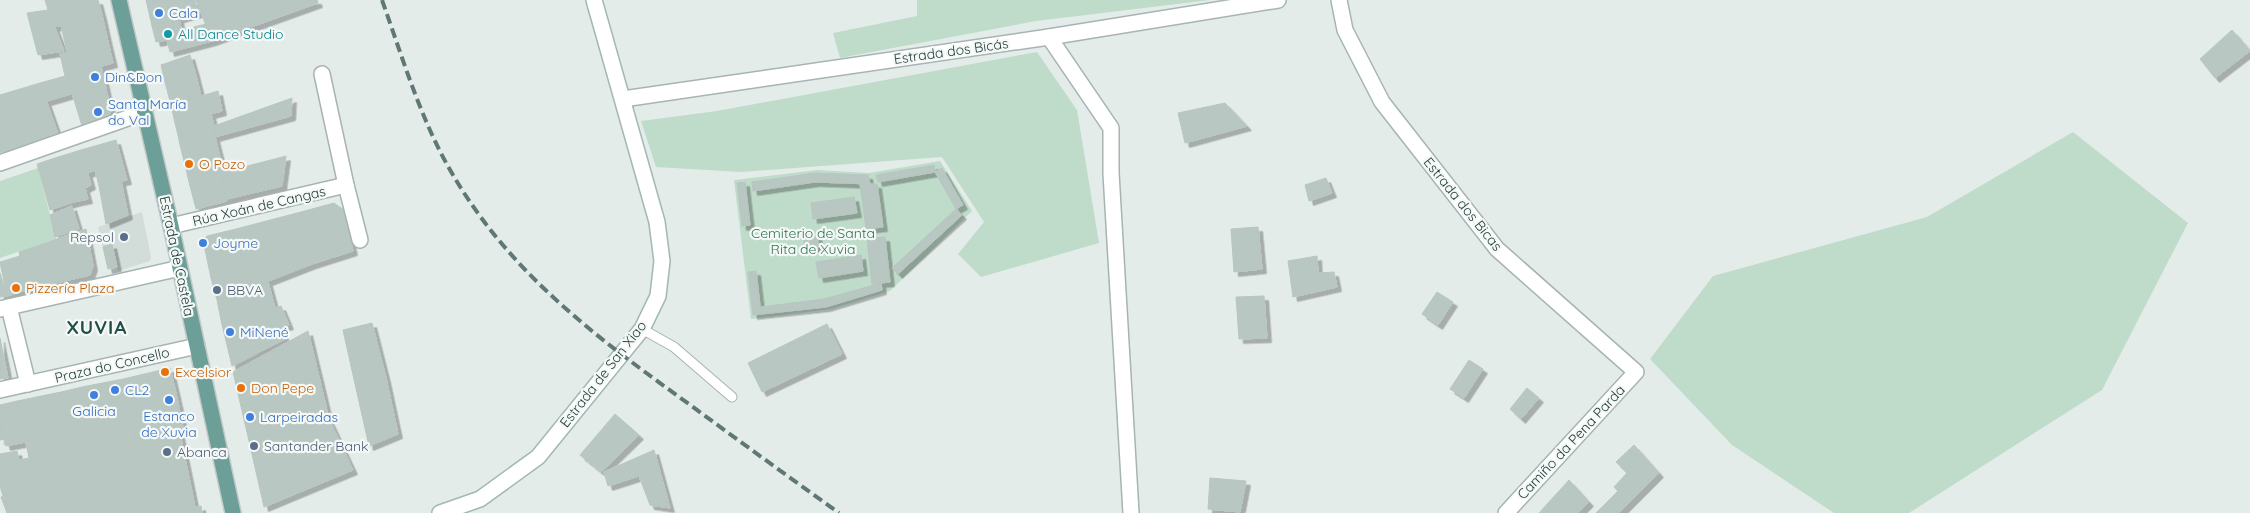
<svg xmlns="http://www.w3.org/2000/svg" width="2250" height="513" font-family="Quicksand,sans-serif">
<defs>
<filter id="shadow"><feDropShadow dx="4.5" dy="4.5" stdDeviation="0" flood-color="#0004"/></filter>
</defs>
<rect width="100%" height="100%" fill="#e4ecea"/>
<polygon fill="#d2dcd9" points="142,212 151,257 150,261 118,271 117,267 108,269 98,227"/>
<g fill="#bfdcca">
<polygon points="917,0 1210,0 1036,21 840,58 833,33 917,16"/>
<polygon points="1037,52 1077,110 1099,243 981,277 958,254 984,222 942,157 741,172 656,167 641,121 717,111"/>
<polygon points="2073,132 2188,223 2102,390 1909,513 1834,513 1732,445 1650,359 1713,276 1927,217"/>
<polygon points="940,161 972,211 890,291 831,309 751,319 734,180 817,170 869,173"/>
<polygon points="38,168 56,239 0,258 0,181"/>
</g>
<g fill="#b9c7c3" stroke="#b7c6c1" filter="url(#shadow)">
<polygon points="45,0 95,0 48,10"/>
<polygon points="98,0 102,15 54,27 48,10"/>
<polygon points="146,0 195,0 198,13 152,26"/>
<polygon points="196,0 317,0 318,3 212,41"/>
<polygon points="48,10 64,51 38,55 27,13"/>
<polygon points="102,15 108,42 67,52 61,25"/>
<polygon points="179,19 183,37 156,42 152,26"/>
<polygon points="206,24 212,41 170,52 167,40 183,37 182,30"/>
<polygon points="2232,30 2250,51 2215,78 2200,59"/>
<polygon points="108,42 113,63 65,76 60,54"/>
<polygon points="190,55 195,72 165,82 161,65"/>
<polygon points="101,66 105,84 47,101 40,83"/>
<polygon points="195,72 201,96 171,105 165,82"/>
<polygon points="40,83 58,134 7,150 0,129 0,95"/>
<polygon points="105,84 111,111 108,117 82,126 72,93"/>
<polygon points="218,91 222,111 175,123 171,105"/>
<polygon points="292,98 291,116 215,137 214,126"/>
<polygon points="1225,103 1247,126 1185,143 1178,113"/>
<polygon points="211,114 214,126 178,135 175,123"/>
<polygon points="214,126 215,137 180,145 178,135"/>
<polygon points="0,129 7,150 0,153"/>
<polygon points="215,137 221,161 186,169 180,145"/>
<polygon points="116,140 127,180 99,186 95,170 88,173 81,150"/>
<polygon points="81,150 91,185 85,188 88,199 74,202 58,157"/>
<polygon points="286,156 282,186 227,199 221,173"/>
<polygon points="58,157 74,202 50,210 37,164"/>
<polygon points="223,160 227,172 189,182 186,169"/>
<polygon points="934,165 935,172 878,182 876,175"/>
<polygon points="942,168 963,205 956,209 935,172"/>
<polygon points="221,173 227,201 196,209 189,182"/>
<polygon points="815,173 868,175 870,184 815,182 753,191 752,182"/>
<polygon points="1326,178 1332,193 1309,201 1305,185"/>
<polygon points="121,181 128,215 106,224 99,186"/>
<polygon points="745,182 750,225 742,226 737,183"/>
<polygon points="860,184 877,184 883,227 866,229"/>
<polygon points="854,197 857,213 813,219 811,203"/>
<polygon points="334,203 344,210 353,251 312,264 301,212"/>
<polygon points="72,206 79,229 55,237 50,215"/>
<polygon points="956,209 962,215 898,274 892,268"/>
<polygon points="301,212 312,264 248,289 236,229"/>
<polygon points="1258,227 1262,269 1234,272 1231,229"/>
<polygon points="86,229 93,266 90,275 27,290 19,252"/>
<polygon points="236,229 244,270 211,278 203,240 207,236"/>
<polygon points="817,233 819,247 805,249 803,235"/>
<polygon points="885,237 890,282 872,284 867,239"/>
<polygon points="112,244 117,267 108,269 103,247"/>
<polygon points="861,255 863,271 819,278 816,262"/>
<polygon points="20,256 27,290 7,296 0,262"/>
<polygon points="1317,256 1318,273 1334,272 1337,287 1293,297 1288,261"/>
<polygon points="244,270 248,289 217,300 211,278"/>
<polygon points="756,271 761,314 753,315 748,272"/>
<polygon points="0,273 7,296 0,297"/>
<polygon points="268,282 275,308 222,325 217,300"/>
<polygon points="881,283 882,290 826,307 761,314 760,307 824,299"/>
<polygon points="1437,292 1453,302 1438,325 1422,314"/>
<polygon points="1264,296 1267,338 1239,339 1236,297"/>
<polygon points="281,306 289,325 227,345 222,325"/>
<polygon points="372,323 386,378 355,384 343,330"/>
<polygon points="827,324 842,354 762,392 748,363"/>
<polygon points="282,328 285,339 232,366 227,345"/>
<polygon points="308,331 329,419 249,441 233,372"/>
<polygon points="0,338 8,378 0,379"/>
<polygon points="1469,360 1483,369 1464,398 1450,389"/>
<polygon points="170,368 175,389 127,399 123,379"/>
<polygon points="386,378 398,434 369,446 355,384"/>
<polygon points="123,379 135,440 97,450 82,387"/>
<polygon points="82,387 97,450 75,456 61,392"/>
<polygon points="1527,388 1539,398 1521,419 1510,409"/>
<polygon points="175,389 179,407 131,417 127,399"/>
<polygon points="61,392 75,456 31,467 17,401"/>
<polygon points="17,401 26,442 6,446 0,423 0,405"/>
<polygon points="179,407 183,428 135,440 131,417"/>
<polygon points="615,414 639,435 601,472 580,455"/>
<polygon points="329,419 353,470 264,507 249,441"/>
<polygon points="0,423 5,439 0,440"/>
<polygon points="179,429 195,507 174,513 66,513 45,463"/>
<polygon points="1634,445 1659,473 1629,503 1614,487 1627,473 1616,462"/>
<polygon points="654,450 670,508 650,505 639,476 608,486 604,472"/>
<polygon points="17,451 19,460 29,458 31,467 0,474 0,454"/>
<polygon points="45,463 53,483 3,496 0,486 0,474"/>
<polygon points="1210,478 1246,481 1240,512 1208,509"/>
<polygon points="1569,480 1589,502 1578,513 1539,513"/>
<polygon points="53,483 62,503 32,513 7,513 1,497"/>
<polygon points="1618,491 1629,503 1619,513 1596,513"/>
<polygon points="62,503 66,513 32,513"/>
<polygon points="201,506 202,513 174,513 195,507"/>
</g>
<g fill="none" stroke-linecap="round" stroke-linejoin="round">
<g stroke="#a7b4b2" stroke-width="11">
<polyline id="lane" points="642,329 674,347 732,397"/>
</g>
<g stroke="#a7b4b2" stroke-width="18">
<g id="street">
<polyline points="1339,0 1345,30 1382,102 1497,249 1636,372 1506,513"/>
<polyline points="1049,37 1111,128 1111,173 1131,513"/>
<polyline points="623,99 1049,37 1278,0"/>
<polyline points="0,163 145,112"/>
<polyline points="346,185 360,240"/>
<polyline points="171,226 346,185 322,74"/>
<polyline points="9,307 28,384"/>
<polyline points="0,309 180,268"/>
<polyline points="0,390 197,346"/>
</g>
</g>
<g stroke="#a3b7b3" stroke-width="18">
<polyline id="secondary" points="440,513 480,499 538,457 642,329 658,296 662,261 657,222 594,0"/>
</g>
<g stroke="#c2c9c8" stroke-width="18">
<polyline id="primary" points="119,0 171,226 233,513"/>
</g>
<use href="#lane" stroke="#fff" stroke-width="9"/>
<use href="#street" stroke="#fff" stroke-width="15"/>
<use href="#secondary" stroke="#fff" stroke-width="15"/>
<use href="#primary" stroke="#6c9f98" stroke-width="15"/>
<path stroke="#5f7875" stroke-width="4" stroke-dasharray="10 5" stroke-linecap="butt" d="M 382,0 C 403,59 421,121 453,175 C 511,274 597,338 689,404 C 739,441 789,477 839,513"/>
</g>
<g fill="#3f7fe0" stroke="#f4f9f7" stroke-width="2">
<circle cx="159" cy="13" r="5"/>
<circle cx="95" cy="77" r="5"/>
<circle cx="98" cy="112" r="5"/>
<circle cx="203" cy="243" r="5"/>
<circle cx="230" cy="332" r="5"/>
<circle cx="115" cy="390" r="5"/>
<circle cx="94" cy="395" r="5"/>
<circle cx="169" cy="400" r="5"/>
<circle cx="250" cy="417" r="5"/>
</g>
<circle fill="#0f9aa8" stroke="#f4f9f7" stroke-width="2" cx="168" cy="34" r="5"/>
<g fill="#e8710a" stroke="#f4f9f7" stroke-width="2">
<circle cx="189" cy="164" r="5"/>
<circle cx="16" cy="288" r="5"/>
<circle cx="165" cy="372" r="5"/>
<circle cx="241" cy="388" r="5"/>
</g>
<g fill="#5c6f8a" stroke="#f4f9f7" stroke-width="2">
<circle cx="124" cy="237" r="5"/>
<circle cx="217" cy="290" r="5"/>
<circle cx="254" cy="446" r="5"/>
<circle cx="167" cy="452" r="5"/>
</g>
<g text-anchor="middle" stroke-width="4.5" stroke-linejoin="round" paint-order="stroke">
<g font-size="14" fill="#366cbe" stroke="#f4f9f7" text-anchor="start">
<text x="169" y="18">Cala</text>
<text x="105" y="82">Din&amp;Don</text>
<text x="108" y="109">Santa María<tspan x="108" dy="16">do Val</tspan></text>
<text x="213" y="248">Joyme</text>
<text x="240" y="337">MiNené</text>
<text x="125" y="395">CL2</text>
<text x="94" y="416" text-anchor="middle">Galicia</text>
<text x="169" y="421" text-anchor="middle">Estanco<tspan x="169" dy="16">de Xuvia</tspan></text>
<text x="260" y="422">Larpeiradas</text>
</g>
<g font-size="14" fill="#0d838f" stroke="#f4f9f7" text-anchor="start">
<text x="178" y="39">All Dance Studio</text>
</g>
<g font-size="14" fill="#253d3a" stroke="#f4f9f7">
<text transform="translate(951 51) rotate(-8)" y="5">Estrada dos Bicás</text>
<text transform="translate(1463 204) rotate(51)" y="5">Estrada dos Bicas</text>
<text transform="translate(259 206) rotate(-13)" y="5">Rúa Xoán de Cangas</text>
<text transform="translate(177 256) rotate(78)" y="5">Estrada de Castela</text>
<text transform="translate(112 365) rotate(-13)" y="5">Praza do Concello</text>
<text transform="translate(603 374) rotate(-52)" y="5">Estrada de San Xiao</text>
<text transform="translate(1571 442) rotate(-47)" y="5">Camiño da Pena Parda</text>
</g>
<g font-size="14" fill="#c56008" stroke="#f4f9f7" text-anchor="start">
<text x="199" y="169">O Pozo</text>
<text x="26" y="293">Pizzería Plaza</text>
<text x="175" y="377">Excelsior</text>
<text x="251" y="393">Don Pepe</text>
</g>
<g font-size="14" fill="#317153" stroke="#f4f9f7">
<text x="813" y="238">Cemiterio de Santa<tspan x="813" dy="16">Rita de Xuvia</tspan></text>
</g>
<g font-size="14" fill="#4e5e75" stroke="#f4f9f7" text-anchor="start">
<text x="114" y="242" text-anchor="end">Repsol</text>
<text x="227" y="295">BBVA</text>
<text x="264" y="451">Santander Bank</text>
<text x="177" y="457">Abanca</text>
</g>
<g font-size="19" font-weight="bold" letter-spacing="1" fill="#224e49" stroke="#f4f9f7">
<text x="97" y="334">XUVIA</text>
</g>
</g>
</svg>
